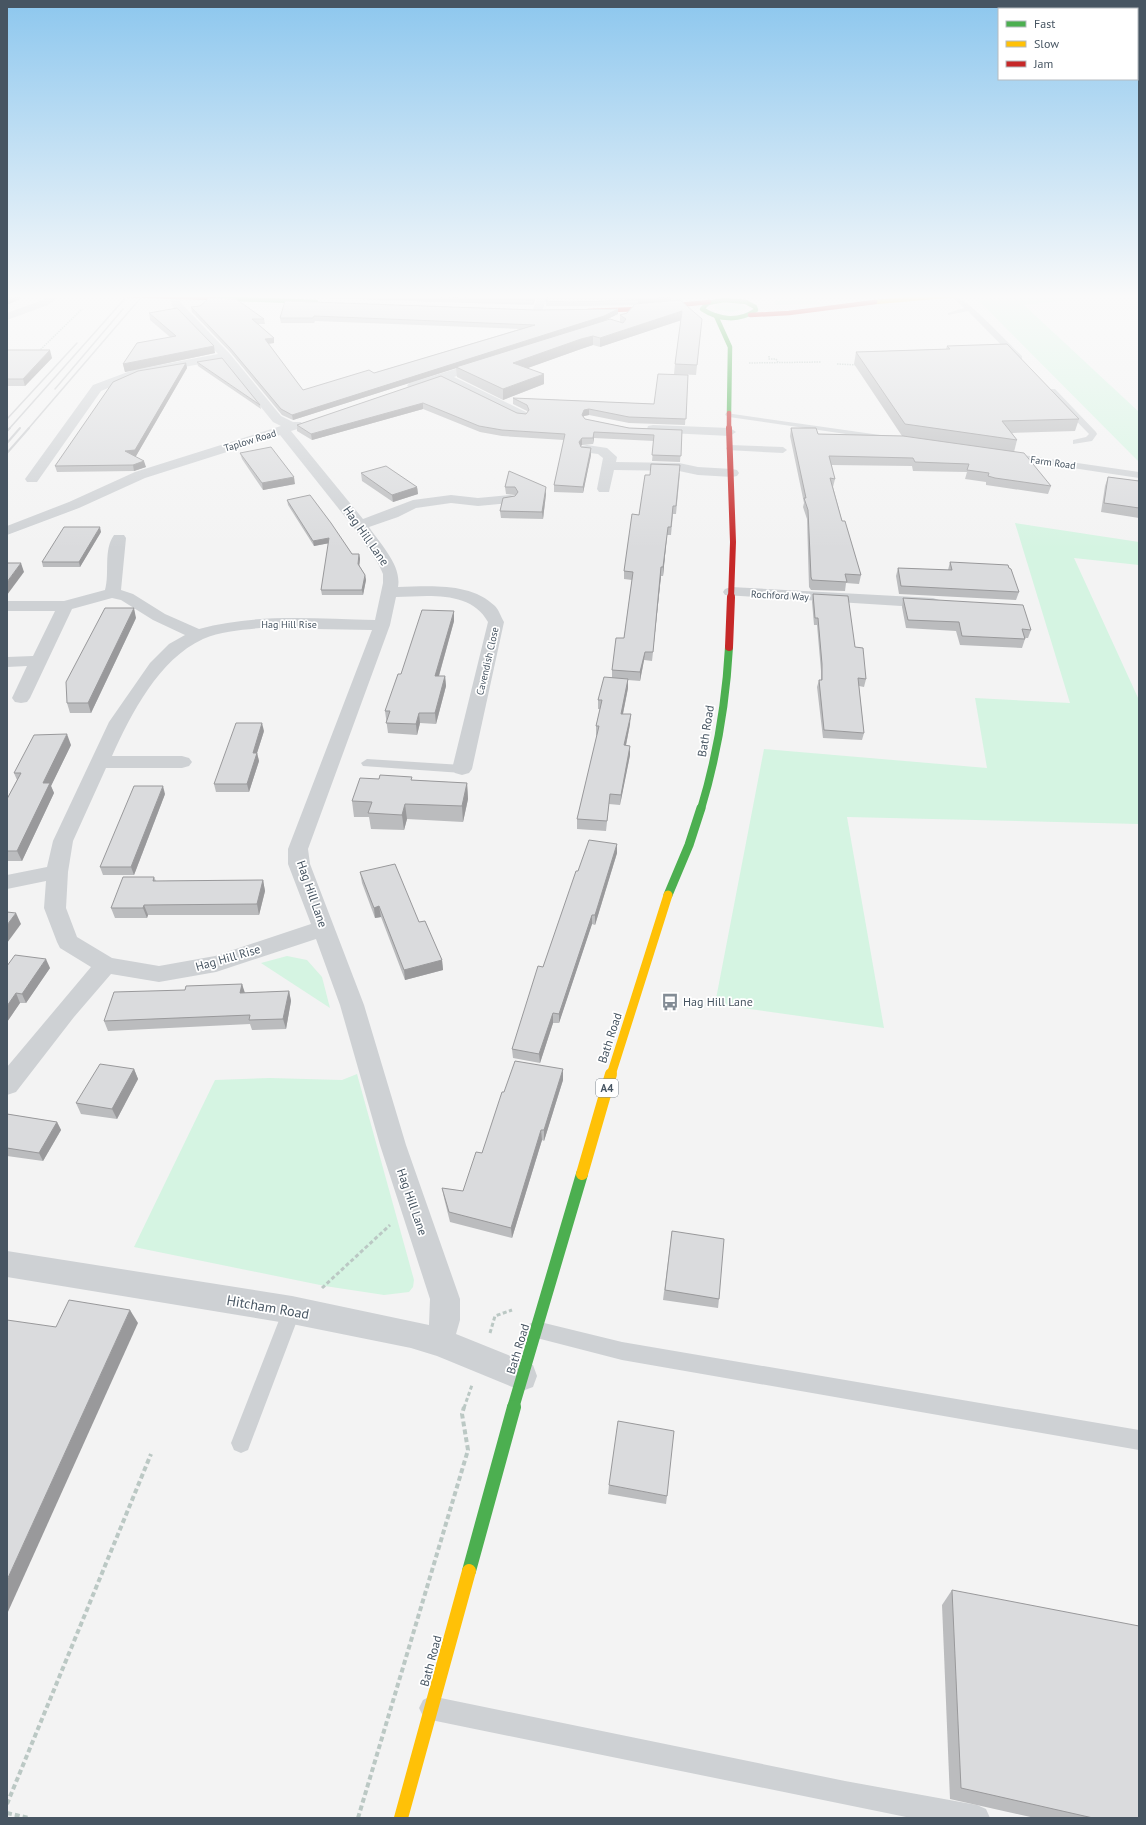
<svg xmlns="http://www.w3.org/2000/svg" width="1146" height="1825" font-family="'PT Sans',sans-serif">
<rect width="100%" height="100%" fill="#f3f3f3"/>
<g fill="#d5f4e2">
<polygon points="690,294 712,294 685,300 641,302"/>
<polygon points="1045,294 1119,294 1024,305 1139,412 1139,462 978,300"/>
<polygon points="815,300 820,304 776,305 775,301"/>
<polygon points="721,303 741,304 746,307 746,309 731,312 715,309 715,305"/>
<polygon points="1015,523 1139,542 1139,565 1074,558 1139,700 1139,824 847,817 884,1028 715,1004 764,749 987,768 975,698 1070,703"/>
<polygon points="287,956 307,960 322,977 330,1008 261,963"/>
<polygon points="357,1074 414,1280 413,1287 409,1292 384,1295 325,1286 134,1247 215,1080 270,1078 342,1080"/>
</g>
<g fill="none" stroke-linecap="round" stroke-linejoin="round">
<g stroke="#bbc8c4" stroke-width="1.5" stroke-dasharray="1.5 1" stroke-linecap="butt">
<polyline points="987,297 1022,294"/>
<polyline points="37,353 82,309"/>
<polyline points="769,356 769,359 776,359 778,362"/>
<polyline points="749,363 821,362"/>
<polyline points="837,364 858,365"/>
</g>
<g stroke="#bbc8c4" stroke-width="3" stroke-dasharray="4 2.5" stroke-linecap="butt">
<polyline points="322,1288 390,1225"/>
<polyline points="490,1333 495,1316 512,1310"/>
<polyline points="464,1408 472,1385"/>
</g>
<g stroke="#bbc8c4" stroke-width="4" stroke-dasharray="5 3" stroke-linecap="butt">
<polyline points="7,1804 151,1454"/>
<polyline points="7,1813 29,1818"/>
<polyline points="358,1818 468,1450 462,1414 464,1407"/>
</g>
<g fill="#ced1d4" fill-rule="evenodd">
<path d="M 951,294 C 963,294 1010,345 1022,356 L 1022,360 L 1016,360 L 968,311 L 948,315 L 948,313 L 964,308 L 951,296 Z"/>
<polygon points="1049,389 1055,389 1096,432 1097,434 1092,441 1073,444 1073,440 1086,437 1089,434 1049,393"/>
<polygon points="726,413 887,436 891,438 887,440 729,417 725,415"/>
<polygon points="730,445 783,447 787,450 783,453 727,450 726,448"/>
<polygon points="1009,453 1139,472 1139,478 1006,458 1005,456"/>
<polygon points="367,759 462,765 468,769 462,773 363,766 361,763"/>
<polygon points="292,1301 299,1304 301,1310 248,1450 241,1453 234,1450 231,1443 283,1310 285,1304"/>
<polygon points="536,1321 622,1342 1139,1430 1139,1450 622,1360 529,1336 526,1330 529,1324"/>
<polygon points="431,1696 845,1781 977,1805 986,1809 990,1818 911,1818 431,1720 423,1716 419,1708 423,1700"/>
</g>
<g fill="#ced1d4" fill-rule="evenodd">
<polygon points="52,294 64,294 48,305 7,320 7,313 40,301"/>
<polygon points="539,294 549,294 542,311 537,314 532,311"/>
<path d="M 175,295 L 179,296 L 181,303 L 230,354 L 281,416 L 293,422 L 301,422 L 303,425 L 301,428 L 291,431 L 363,519 L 413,500 L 451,495 L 478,498 L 510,495 L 515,496 L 517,499 L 515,502 L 510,503 L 478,506 L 451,503 L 416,508 L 398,517 L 369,527 C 380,544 402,565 398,587 C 429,586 471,582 495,606 C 499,610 501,617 504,622 L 472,769 L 469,773 L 462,775 L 455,773 L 452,769 L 488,622 C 471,590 427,596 396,597 L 390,625 L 308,849 L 310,864 L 364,1005 L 406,1145 L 460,1299 L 460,1320 L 456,1334 L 533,1365 L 537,1376 L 533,1387 L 522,1391 L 437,1356 L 411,1348 L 292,1324 L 7,1277 L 7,1251 L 292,1296 L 429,1325 L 430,1299 L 380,1145 L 340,1005 L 316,939 L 216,972 L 159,982 L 111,974 L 74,1017 L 16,1092 L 7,1095 L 7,1067 L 91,967 L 60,948 L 57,942 L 44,908 L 46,881 L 7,889 L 7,875 L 47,867 L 53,841 L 109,722 L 150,663 L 169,644 L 185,635 L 153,620 L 121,600 L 112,598 L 72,609 L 30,698 L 27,702 L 21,703 L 15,702 L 12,698 L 27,666 L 7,667 L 7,657 L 33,656 L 55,611 L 7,611 L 7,601 L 64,601 L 105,590 C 110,573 103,550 114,535 L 124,535 L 126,538 L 121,590 L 133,594 L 165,614 L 199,629 C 256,613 316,619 375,620 L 383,583 L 383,574 L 379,565 L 354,528 L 280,435 L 145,478 L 79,508 L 7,535 L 7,526 L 69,502 L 135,472 L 281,426 L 273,422 L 223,360 L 139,375 L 101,391 L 37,482 L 27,482 L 25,479 L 93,385 L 133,370 L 218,354 L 172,306 L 170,298 ZM 260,628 L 372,630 L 288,849 L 288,864 L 311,924 L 215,956 L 159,966 L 112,958 L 77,937 L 66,908 L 68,872 L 73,841 L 106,768 L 182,768 L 189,766 L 192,762 L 189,758 L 182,756 L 112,756 C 131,714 159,659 203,639 C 221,631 241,630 260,628 Z"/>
<polygon points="485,360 491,363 489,365 454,377 526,412 528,415 526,418 518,418 443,380 413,390 407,386 409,383"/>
<polygon points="653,425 730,428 736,432 730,436 648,432 647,429 648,426"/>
<polygon points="587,445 607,448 617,457 616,462 679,463 698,467 732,469 737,470 739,473 737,476 732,477 698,475 679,471 614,470 609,492 599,492 597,489 603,458 598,454 582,452 580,449 582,446"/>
<polygon points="731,587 933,598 939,600 941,603 939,606 933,608 725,595 723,592 725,589"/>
</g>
<g stroke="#4caf50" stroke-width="4.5">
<polyline points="214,298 316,302"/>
<path d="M 724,300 L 746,302 L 755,307 L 756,310 C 739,322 719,320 702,309 L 708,303 Z"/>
<polyline points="716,316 730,347 729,413"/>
</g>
<path stroke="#4caf50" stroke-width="8" d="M 701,809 C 717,756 726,702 729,647"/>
<polyline stroke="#4caf50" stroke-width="9" points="668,895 689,845 701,808"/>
<polyline stroke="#4caf50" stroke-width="12" points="513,1408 582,1174"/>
<polyline stroke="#4caf50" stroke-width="14" points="469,1571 514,1407"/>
<polyline stroke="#ffc107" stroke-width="4.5" points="875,302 968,294"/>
<polyline stroke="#ffc107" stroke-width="9" points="611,1075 668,895"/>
<polyline stroke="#ffc107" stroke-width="12" points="582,1174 611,1074"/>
<polyline stroke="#ffc107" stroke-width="14" points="401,1818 469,1571"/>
<g stroke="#c62828" stroke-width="4.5">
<polyline points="89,294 214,298"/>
<polyline points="588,311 638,309 709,302"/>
<polyline points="750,315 789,313 875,302"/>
<polyline points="729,413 729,429"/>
</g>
<polyline stroke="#c62828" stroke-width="6" points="729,428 733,542 731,598"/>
<polyline stroke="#c62828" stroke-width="8" points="729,647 731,597"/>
<g stroke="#c8cacd" stroke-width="1.5">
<polyline points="55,389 123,309"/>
<polyline points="7,419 77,343"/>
<polyline points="9,429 129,294"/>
<polyline points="28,429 144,294"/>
</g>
<g stroke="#c8cacd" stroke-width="2">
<polyline points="7,431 10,428"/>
<polyline points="7,443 20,428"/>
<polyline points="7,453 29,428"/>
</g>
</g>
<g fill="#bbbcbe">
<polygon points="288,294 487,294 535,295 535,300 533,305 289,297"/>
<polygon points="671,296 671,301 701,328 696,375 674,374 675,364 681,320 600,347 593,345 581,349 527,368 544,384 503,400 457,377 456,368 293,420 282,415 231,353 192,312 191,307 264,319 265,324 258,324 274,338 274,343 268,344 303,390 374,373 520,329 315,321 314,323 281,323 280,318 285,301 536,310 618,309 618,314 604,320 620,322 620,315 627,313 635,305 570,306 546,306 546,301"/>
<polygon points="149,313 215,353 125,372 123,364 170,337 150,320"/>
<polygon points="947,346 1079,419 1075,431 1012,433 1017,440 1014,452 1051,486 1048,494 993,486 986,485 986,482 965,479 967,472 913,471 912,466 831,465 835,479 833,487 842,521 861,575 859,584 846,583 845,591 811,590 809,587 807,519 803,507 804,503 790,436 791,428 818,434 902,436 854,364 856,352 946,349"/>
<polygon points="7,350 52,358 25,386 7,386"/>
<polygon points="197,362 260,405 261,409 198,366"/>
<polygon points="186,363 187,368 136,456 134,456 146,467 134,471 57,472 55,466"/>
<polygon points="688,375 685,425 629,423 589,415 584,416 583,417 585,419 629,428 682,430 680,462 652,461 654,441 594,438 593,444 582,445 580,446 581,447 591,448 591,455 583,493 554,492 554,485 564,440 502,436 480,432 423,409 312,440 297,431 297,425 441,376 517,413 526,414 528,412 527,411 513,404 513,398 654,404"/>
<polygon points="240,453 295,484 263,490 242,459"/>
<polygon points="509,471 546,494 543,519 501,518 500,511 516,495 515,495 506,494 505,487"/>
<polygon points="361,473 417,487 418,494 393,502 362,481"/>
<polygon points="680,473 676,514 673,514 671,535 667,535 663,576 661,576 652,661 644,660 640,681 628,680 628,688 623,714 630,724 626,745 630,755 620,805 609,804 606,831 577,829 577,819 597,736 596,735 596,726 600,709 598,709 598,700 612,677 612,670 624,638 632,580 624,579 624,571 650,475"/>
<polygon points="1108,477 1139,481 1139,518 1101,512 1105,486"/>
<polygon points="287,500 352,554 359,554 360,559 359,565 365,575 366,580 363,595 322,595 321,590 329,543 314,546 288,505"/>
<polygon points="101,532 80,567 43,567 42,562"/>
<polygon points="950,562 1019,592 1016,600 899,594 896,576 898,568 948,570"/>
<polygon points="813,594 855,647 866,679 864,687 859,686 864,733 862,740 823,738 817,687 819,680 821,680 821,671 817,625 814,625 812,602"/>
<polygon points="903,598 1031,630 1028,638 1025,638 1025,639 1022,648 960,645 956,631 906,628 902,607"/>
<polygon points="454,611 454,621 439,676 445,676 446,686 436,724 420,723 417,735 388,733 385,711 401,674"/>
<polygon points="136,618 91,713 70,713 67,703"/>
<polygon points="264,731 257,753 259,761 249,792 216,792 214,784"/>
<polygon points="71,745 51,786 54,793 22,861 7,861 7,799 17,780 14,773"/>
<polygon points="412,780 467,783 468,799 463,822 407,819 404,830 371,829 369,817 354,817 352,801"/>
<polygon points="165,794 134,875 103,875 100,867"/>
<polygon points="617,844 617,853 595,925 592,924 559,1023 553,1023 540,1063 513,1058 512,1049 543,967 578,871"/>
<polygon points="360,872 419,922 442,960 443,970 405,980 381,917 375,918 362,883"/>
<polygon points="154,877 156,881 263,880 265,891 259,915 148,915 147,918 115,918 111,908"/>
<polygon points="7,966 50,968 26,1003 20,1003 7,1022"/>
<polygon points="242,984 244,993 289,991 291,1001 286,1029 252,1030 250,1024 108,1031 104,1021 185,990"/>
<polygon points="134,1069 138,1079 117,1119 81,1114 76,1103"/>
<polygon points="563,1080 544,1141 542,1140 512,1238 450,1222 444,1198 442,1188 463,1191 482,1153 504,1092"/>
<polygon points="7,1114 57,1122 61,1130 43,1161 7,1156"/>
<polygon points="672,1231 719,1299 718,1308 663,1300"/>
<polygon points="609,1485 667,1496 666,1504 608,1494"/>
<polygon points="952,1590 1139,1818 1035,1818 950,1799 942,1605"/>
</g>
<g fill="#99999b">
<polygon points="15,294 31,294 7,305 7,297"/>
<polygon points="535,295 535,300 533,305 533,300"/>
<polygon points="671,296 671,301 638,304 638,300"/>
<polygon points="618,309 618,314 604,321 293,420 292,415"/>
<polygon points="682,311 682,320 600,347 600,338"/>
<polygon points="593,336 593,345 581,349 514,373 513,363 581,339"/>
<polygon points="274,338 274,343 265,344 265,339"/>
<polygon points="214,346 215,353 125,372 123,364"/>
<polygon points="50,350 52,358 25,386 23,379"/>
<polygon points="186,363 187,368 136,456 127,457 125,451"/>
<polygon points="544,374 544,384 503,400 503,389"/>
<polygon points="423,403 423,409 312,440 311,434"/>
<polygon points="589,409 589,415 584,416 582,421 582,415 584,410"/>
<polygon points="594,432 594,438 593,444 593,438"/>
<polygon points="582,438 582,445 579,448 579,442"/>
<polygon points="591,448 591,455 583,493 583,487"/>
<polygon points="144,461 146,467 134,471 133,465"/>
<polygon points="294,477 295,484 263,490 262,483"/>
<polygon points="417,487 418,494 393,502 392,495"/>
<polygon points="546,487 546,494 543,519 542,512"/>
<polygon points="100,527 101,532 80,567 79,562"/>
<polygon points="668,527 667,535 663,576 663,567"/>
<polygon points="329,538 330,543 314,546 313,541"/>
<polygon points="359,554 360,559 359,568 358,564"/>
<polygon points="21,563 24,572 7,595 7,582"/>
<polygon points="661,567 661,576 652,661 653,652"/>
<polygon points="365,575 366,580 363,595 362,590"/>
<polygon points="134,608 136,618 91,713 88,703"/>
<polygon points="454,611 454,621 436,686 435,676"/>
<polygon points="645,652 644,660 640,681 640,672"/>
<polygon points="445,676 446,686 436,724 435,713"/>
<polygon points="628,679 628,688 621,723 621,714"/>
<polygon points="419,713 420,723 417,735 416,724"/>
<polygon points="631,714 630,724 624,755 624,745"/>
<polygon points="262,723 264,731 257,753 259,761 249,792 247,784 253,753"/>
<polygon points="67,734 71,745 51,786 54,793 22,861 17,851 43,783"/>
<polygon points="630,746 630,755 620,805 621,795"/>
<polygon points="467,783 468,799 463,822 462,806"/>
<polygon points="163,786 165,794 134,875 131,867"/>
<polygon points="405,804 407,819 404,830 402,815"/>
<polygon points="617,844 617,853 595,925 595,915"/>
<polygon points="263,880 265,891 259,915 257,904"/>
<polygon points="144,905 148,915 147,918 143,908"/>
<polygon points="379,906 381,917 375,918 374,908"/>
<polygon points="16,913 21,924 7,943 7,925"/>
<polygon points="592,915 592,924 559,1023 559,1014"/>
<polygon points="46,959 50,968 26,1003 22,994"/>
<polygon points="442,960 443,970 405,980 404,970"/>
<polygon points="242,984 245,993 240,993"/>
<polygon points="289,991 291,1001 286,1029 283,1019"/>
<polygon points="16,993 20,1003 7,1022 7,1006"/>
<polygon points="553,1013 553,1023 540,1063 539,1054"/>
<polygon points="134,1069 138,1079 117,1119 112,1109"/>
<polygon points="563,1069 563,1080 544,1141 544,1130"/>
<polygon points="57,1122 61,1130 43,1161 39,1153"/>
<polygon points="541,1130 542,1140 512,1238 511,1228"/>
<polygon points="130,1310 138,1323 7,1614 7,1580"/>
</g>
<g fill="#dadbdd" stroke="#99999b">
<polygon points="7,294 15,294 7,297"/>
<polygon points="346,294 487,294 535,295 533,300"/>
<polygon points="549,294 668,294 671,296 638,300 570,302 546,301"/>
<polygon points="209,298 236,299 264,319 252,319 274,338 265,339 303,390 369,370 374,373 535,325 314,316 313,318 280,318 285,301 536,310 618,309 604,316 292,415 281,409 230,348 191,307 200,306"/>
<polygon points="680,300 702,319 697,365 675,364 682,311 600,338 593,336 581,339 513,363 544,374 503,389 456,367 610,319 623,323 626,319 620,315 627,313 635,304"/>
<polygon points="177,308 214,346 123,364 137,343 176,336 149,313"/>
<polygon points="1007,344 1079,419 1002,421 1017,440 905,424 856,352 950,349 947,346"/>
<polygon points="7,350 50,350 23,379 7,379"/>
<polygon points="222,358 260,405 197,362"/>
<polygon points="186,363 135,450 125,451 144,461 133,465 55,466 113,382 138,371"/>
<polygon points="658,374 688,375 686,419 629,417 589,409 584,410 582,415 585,419 629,428 682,430 681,456 652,455 654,435 594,432 593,438 582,438 579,442 581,447 591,448 583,487 554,485 565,434 502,430 479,426 423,403 311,434 297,425 441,376 517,413 526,414 529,410 527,405 513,398 654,404"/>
<polygon points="791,428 816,428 818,434 903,436 1024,453 1051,486 995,478 988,476 989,473 967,470 969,464 915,462 913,458 829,456 835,479 830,478 842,521 845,521 861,575 845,574 847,582 812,580 811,577 808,510 804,498 806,498"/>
<polygon points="271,447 294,477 262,483 240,453"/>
<polygon points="651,464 680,465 676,506 673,506 671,527 668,527 663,567 661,567 653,652 645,652 640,672 612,670 616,638 624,638 633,572 624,571 632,514 639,515 645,475 650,475"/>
<polygon points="386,466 417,487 392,495 361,473"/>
<polygon points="509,471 546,487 542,512 500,511 503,498 515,496 518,492 515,487 505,487"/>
<polygon points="1108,477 1139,481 1139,508 1104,503"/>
<polygon points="310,495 331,523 352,554 359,554 358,564 365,575 362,590 321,590 329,538 313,541 287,500"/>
<polygon points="64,527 100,527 79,562 42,562"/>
<polygon points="950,562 1008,565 1009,568 1011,569 1019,592 901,586 898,568 952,570"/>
<polygon points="7,563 21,563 7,582"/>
<polygon points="813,594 848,596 855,647 863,648 866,679 858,678 864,733 824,730 819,680 822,680 822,664 818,618 815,618"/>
<polygon points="903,598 1023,605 1031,630 1022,629 1025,639 962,636 959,622 908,620"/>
<polygon points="105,608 134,608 88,703 67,703 66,682"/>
<polygon points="422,610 454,611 435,676 445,676 435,713 419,713 416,724 386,723 390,711 385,711 398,674 401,674"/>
<polygon points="604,677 628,679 621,714 631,714 624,745 630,746 621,795 610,794 607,821 577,819 599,726 596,726 602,700 598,700"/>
<polygon points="236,723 262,723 253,753 257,753 247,784 214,784"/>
<polygon points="67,734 43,783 50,783 17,851 7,851 7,799 21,773 14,773 34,735"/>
<polygon points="380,775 412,777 411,780 467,783 462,806 405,804 402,815 368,813 372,802 352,801 360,778 379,779"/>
<polygon points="134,786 163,786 131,867 100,867"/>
<polygon points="589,840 617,844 595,915 592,915 559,1014 553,1013 539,1054 512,1049 538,966 543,967 576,871 578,871"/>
<polygon points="395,864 419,922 425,921 442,960 404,970 379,906 374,908 360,872"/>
<polygon points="123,877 154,877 153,881 263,880 257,904 144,905 143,908 111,908"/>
<polygon points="7,912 16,913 7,925"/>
<polygon points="15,955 46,959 22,994 16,993 7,1006 7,966"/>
<polygon points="242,984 240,993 289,991 283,1019 249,1020 250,1015 104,1021 114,992 185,990 186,986"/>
<polygon points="515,1061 563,1069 544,1130 541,1130 511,1228 449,1212 442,1188 463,1191 476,1152 482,1153 502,1092 504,1092"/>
<polygon points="100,1064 134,1069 112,1109 76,1103"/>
<polygon points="7,1114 57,1122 39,1153 7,1148"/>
<polygon points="672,1231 724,1239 719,1299 665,1290"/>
<polygon points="69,1300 130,1310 7,1580 7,1320 56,1327"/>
<polygon points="618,1421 674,1431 667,1496 609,1485"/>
<polygon points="952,1590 1139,1626 1139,1818 1093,1818 961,1788"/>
</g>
<linearGradient id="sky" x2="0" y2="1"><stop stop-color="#8dc7ee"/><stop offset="0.54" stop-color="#fafafa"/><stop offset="1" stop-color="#fafafa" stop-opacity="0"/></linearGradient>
<rect width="1146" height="549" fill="url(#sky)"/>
<defs>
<g id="bus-bare" transform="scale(1.38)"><path d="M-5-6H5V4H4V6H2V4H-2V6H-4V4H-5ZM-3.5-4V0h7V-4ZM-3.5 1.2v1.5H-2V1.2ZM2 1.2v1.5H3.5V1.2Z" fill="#838c95" stroke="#fff" stroke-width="2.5" paint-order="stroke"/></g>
</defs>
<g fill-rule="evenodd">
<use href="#bus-bare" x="670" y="1002"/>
</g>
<g text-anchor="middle" stroke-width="3.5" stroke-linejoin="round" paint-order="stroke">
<g font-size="10" fill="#475562" stroke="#fff">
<text transform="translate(250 440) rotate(-17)" y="4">Taplow Road</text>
<text transform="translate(1053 462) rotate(8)" y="4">Farm Road</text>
<text transform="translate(780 595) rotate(3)" y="4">Rochford Way</text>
<text x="289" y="628">Hag Hill Rise</text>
<text transform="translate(487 661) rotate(-77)" y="4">Cavendish Close</text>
</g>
<rect fill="#fff" stroke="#7e8891" stroke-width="1" x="596" y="1079" width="22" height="18" rx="3"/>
<g font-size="11" font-weight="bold" fill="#475562">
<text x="607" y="1092">A4</text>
</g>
<g font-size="12" fill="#475562" stroke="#fff">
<text transform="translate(366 536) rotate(55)" y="4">Hag Hill Lane</text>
<text transform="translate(706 731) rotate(-81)" y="4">Bath Road</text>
<text transform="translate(312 894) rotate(71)" y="4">Hag Hill Lane</text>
<text transform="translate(228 958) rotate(-16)" y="4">Hag Hill Rise</text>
<text transform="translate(610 1038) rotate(-72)" y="4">Bath Road</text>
<text transform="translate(412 1202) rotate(71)" y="4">Hag Hill Lane</text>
<text transform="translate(518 1349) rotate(-73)" y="4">Bath Road</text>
<text transform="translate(431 1661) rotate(-75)" y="4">Bath Road</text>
</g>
<g font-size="12" fill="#475562" stroke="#fff" text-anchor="start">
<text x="683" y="1006">Hag Hill Lane</text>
</g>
<g font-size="14" fill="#475562" stroke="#fff">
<text transform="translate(268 1307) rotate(10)" y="5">Hitcham Road</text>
</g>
</g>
<rect width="1146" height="1825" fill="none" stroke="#475562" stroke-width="16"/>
<rect x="998" y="8" width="140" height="72" fill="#ffffff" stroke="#b5bbc0"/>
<rect x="1006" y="21" width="20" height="6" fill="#4caf50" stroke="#b5bbc0"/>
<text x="1034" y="28" font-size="12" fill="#475562">Fast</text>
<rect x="1006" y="41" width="20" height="6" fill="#ffc107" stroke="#b5bbc0"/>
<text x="1034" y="48" font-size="12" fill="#475562">Slow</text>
<rect x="1006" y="61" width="20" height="6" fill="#c62828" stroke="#b5bbc0"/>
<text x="1034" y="68" font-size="12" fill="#475562">Jam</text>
</svg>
